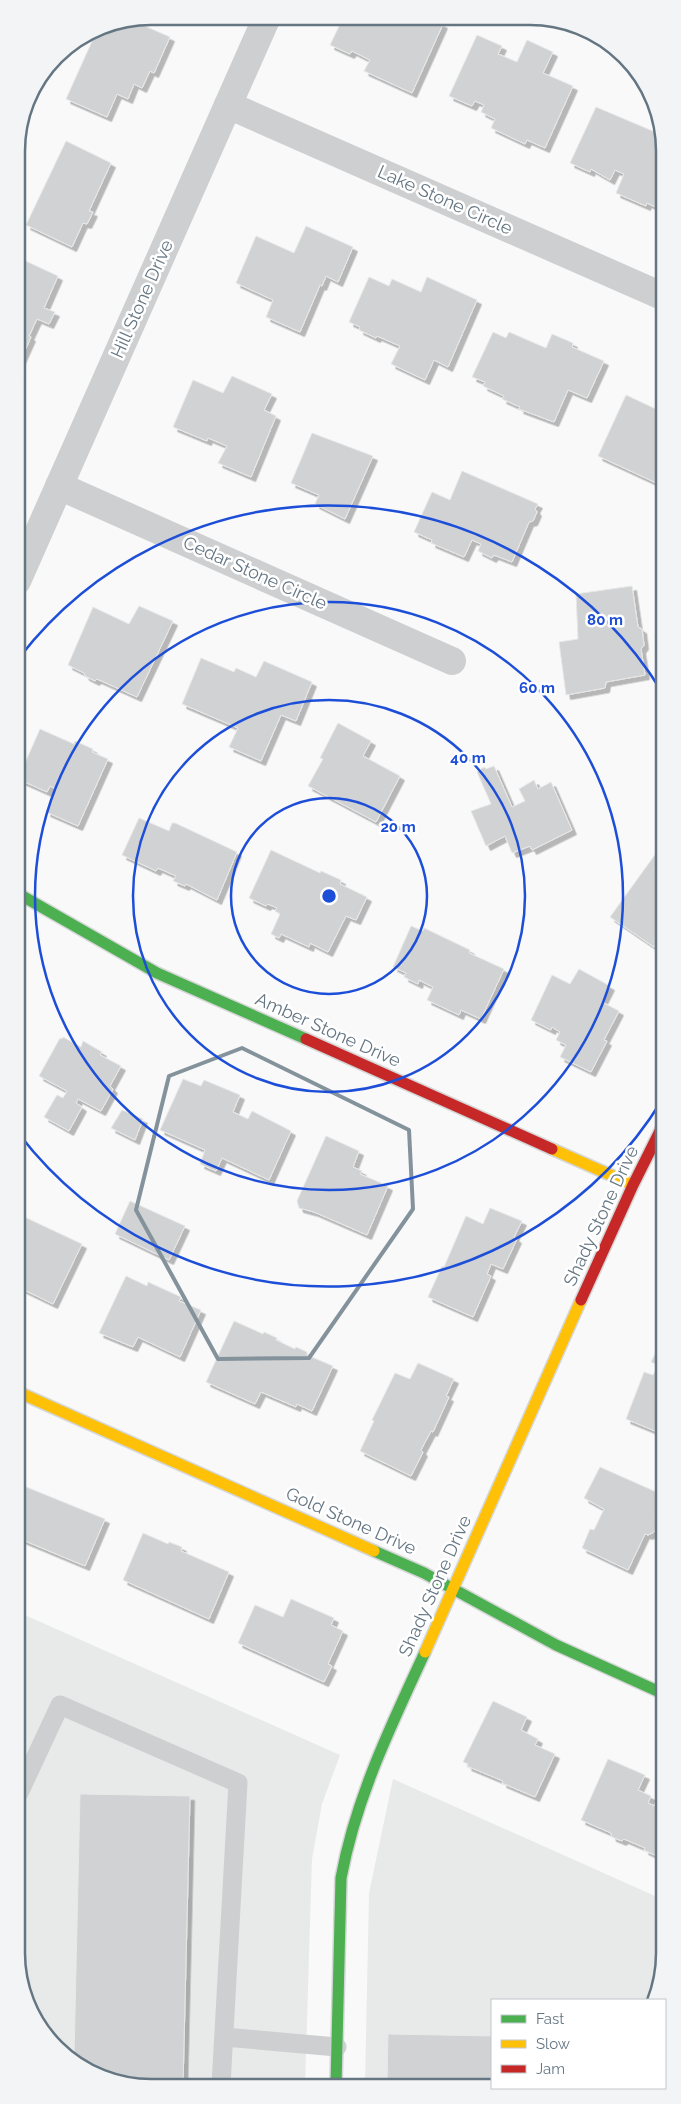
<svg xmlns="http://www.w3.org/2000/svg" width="681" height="2104" font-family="Raleway,sans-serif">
<defs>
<filter id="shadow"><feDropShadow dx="4.5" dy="4.5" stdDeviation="0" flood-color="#0004"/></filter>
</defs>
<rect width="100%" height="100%" fill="#f9f9f9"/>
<g fill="#e8e9e9">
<polygon points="18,1612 340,1755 322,1804 312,1859 305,2085 125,2085 56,2048 19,1979"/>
<polygon points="393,1779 664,1900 664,1961 655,2000 492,2000 492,2085 365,2085 369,1893"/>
</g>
<g fill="#d0d2d3" stroke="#e8e8e8" filter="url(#shadow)">
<polygon points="343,18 430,18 443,24 412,93 364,71 370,60 352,51 350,54 330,45"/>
<polygon points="131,20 170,37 154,73 150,71 142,88 134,84 128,99 117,94 107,117 66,99 98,28"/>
<polygon points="477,35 502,46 498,54 517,62 527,40 553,52 543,73 573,86 545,148 527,140 525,144 491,128 495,119 481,112 484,105 475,101 472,106 449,96"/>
<polygon points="596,107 662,135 662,210 647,203 646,206 616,193 624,174 615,170 610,180 591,169 590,172 570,163"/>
<polygon points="66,141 111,163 89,211 93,212 87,224 83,223 72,247 26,225"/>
<polygon points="306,226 353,247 338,282 326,276 322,286 320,285 300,332 266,317 273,300 236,283 256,236 294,253"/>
<polygon points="17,257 58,276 44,308 55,312 49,324 37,319 29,336 31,337 17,368"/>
<polygon points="369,277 389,286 392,279 421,292 427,277 477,300 448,367 434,360 425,380 391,364 400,346 377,336 376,338 359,330 360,327 349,322"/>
<polygon points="493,332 506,338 509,332 546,348 552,334 573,343 572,347 604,361 587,398 568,390 554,422 519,409 520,407 502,399 504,396 483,386 485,382 472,377"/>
<polygon points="232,376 272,394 264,410 276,416 251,477 218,463 227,446 208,438 207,441 173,427 193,380 223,393"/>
<polygon points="626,395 658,410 659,408 663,409 663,486 598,456"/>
<polygon points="312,433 373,456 345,519 315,504 319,495 291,483"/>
<polygon points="462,471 538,504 535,509 537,512 533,521 529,522 512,562 494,555 492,558 478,551 481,544 472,540 464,557 431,543 432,540 414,532 432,492 450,500"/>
<polygon points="632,586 638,627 642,629 644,645 641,649 645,675 606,682 605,688 566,695 559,642 578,639 576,594"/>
<polygon points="139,606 173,621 137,697 97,679 95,681 85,676 84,673 68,665 93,607 129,624"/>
<polygon points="201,658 234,672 236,668 256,677 264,661 312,682 296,721 281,715 261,761 229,747 238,728 182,704"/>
<polygon points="338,723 371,741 363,756 400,776 376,822 308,786 323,759 320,758"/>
<polygon points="40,729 74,744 75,741 93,749 92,752 108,759 78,826 46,812 56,789 50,786 47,792 18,779"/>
<polygon points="494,766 512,807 525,801 519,789 534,780 538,789 551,782 572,830 532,850 530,846 512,853 505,836 486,846 471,811 491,804 477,772 484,767 486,769"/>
<polygon points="139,818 169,831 172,823 175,823 237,852 217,900 186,884 185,886 173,881 176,876 158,868 156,871 122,855"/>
<polygon points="662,845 663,934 654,947 610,917"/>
<polygon points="271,850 320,873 321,871 341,880 340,884 367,897 356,920 346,916 328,952 310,943 309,947 281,934 279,938 271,934 280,914 275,911 277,908 268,904 266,906 249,898"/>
<polygon points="411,926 423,931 424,928 470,950 469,953 504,969 481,1019 461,1010 459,1015 427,1000 433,987 419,980 418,984 404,977 406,973 393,967"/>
<polygon points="579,969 610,986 602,1002 619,1011 604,1040 607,1041 591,1072 560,1057 566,1045 556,1040 560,1032 552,1027 551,1030 531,1020 552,975 570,984"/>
<polygon points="63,1037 81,1047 83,1041 102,1052 100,1055 121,1066 110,1086 113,1089 101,1111 78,1099 76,1103 82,1107 69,1131 44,1117 57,1095 63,1098 67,1091 39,1076 60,1038 62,1039"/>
<polygon points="183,1079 201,1086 204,1080 240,1095 233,1112 248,1119 252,1111 291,1131 269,1180 222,1158 216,1171 200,1164 205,1150 160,1130"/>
<polygon points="122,1110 143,1119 135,1140 111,1128"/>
<polygon points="326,1136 359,1151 353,1167 362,1171 360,1174 388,1186 367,1235 314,1212 299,1208 297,1201"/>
<polygon points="130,1201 185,1226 169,1260 115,1234"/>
<polygon points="490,1208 522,1221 514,1237 517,1239 503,1269 491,1264 487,1274 491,1276 473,1317 428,1297 442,1266 444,1267 466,1216 483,1224"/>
<polygon points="18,1214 82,1244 53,1304 18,1287"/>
<polygon points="126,1276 147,1286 148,1282 181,1297 179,1301 201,1310 180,1357 138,1337 133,1347 99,1333"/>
<polygon points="234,1321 263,1334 264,1332 277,1338 276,1340 295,1349 296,1347 307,1352 307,1355 333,1366 312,1411 297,1404 296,1407 261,1392 255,1404 206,1382"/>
<polygon points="658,1348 664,1350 664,1431 661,1430 660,1433 626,1419 644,1372 653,1375 658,1365 651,1362"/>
<polygon points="418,1363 454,1379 446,1396 449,1397 433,1432 431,1431 421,1450 423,1452 411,1476 360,1451 374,1421 372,1420 395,1373 410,1379"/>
<polygon points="600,1467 663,1495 655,1515 659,1522 654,1532 648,1535 645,1534 628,1570 582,1548 590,1529 594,1530 604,1509 584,1498"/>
<polygon points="19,1484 105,1519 85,1566 18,1538"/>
<polygon points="143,1533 168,1544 169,1542 182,1547 181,1551 229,1572 209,1619 123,1580"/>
<polygon points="291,1599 334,1618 331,1625 343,1631 328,1664 332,1666 324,1682 238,1643 255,1605 283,1617"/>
<polygon points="493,1701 527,1717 521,1730 538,1739 535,1745 555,1754 535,1797 502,1783 503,1781 467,1766 468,1764 463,1762"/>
<polygon points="608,1759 645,1775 638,1790 651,1796 648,1803 664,1810 664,1855 663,1859 644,1850 645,1848 624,1839 622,1841 612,1837 611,1833 581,1820"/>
<polygon points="80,1794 190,1796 183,2085 125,2085 74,2058"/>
<polygon points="388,2034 492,2036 492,2085 387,2085"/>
</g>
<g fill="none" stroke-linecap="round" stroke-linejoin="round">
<g stroke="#d5d6d7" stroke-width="14">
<g id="fast">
<polyline points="17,893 157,973 306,1039"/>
<polyline points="374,1551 424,1573 556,1645 664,1694"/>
<path d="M 336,2085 L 341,1878 C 356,1797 391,1726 425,1652"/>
</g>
</g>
<g stroke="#d5d6d7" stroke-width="14">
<g id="slow">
<polyline points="552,1149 633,1185"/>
<polyline points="18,1392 374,1551"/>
<polyline points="425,1652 581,1300"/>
</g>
</g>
<g stroke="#d5d6d7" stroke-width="14">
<g id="jam">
<polyline points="306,1039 552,1149"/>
<polyline points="581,1300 633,1185 663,1125"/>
</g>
</g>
<g stroke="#cecfd0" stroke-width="19">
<polyline points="19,1793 60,1705 238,1783 221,2085"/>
<polyline points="224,2037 337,2047"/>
</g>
<g stroke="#cecfd0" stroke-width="28">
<polyline points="228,105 662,296"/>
<polyline points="59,486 452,661"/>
<polyline points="17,581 267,17"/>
</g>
<use href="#fast" stroke="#4caf50" stroke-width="11"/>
<use href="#slow" stroke="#ffc107" stroke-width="11"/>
<use href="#jam" stroke="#c62828" stroke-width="11"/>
</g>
<path fill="none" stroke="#84929c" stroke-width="4" stroke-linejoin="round" d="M 242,1048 L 409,1130 L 413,1209 L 309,1358 L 218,1359 L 136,1210 L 169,1076 Z"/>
<g fill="none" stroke="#1d4ed8" stroke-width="2.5">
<circle cx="329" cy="896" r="98"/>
<circle cx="329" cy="896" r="196"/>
<circle cx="329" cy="896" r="294"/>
<path d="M662 1100A391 391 0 0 1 19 1134M19 658A391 391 0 0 1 662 692"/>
</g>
<g text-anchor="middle" stroke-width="5" stroke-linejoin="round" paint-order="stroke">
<g font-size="18" fill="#657683" stroke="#fff">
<text transform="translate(445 200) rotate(24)" y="6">Lake Stone Circle</text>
<text transform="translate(142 299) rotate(-66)" y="6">Hill Stone Drive</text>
<text transform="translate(255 573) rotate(24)" y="6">Cedar Stone Circle</text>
<text transform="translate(328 1030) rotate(24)" y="6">Amber Stone Drive</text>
<text transform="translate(601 1216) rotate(-65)" y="6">Shady Stone Drive</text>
<text transform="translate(351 1521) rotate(24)" y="6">Gold Stone Drive</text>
<text transform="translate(435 1586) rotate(-66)" y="6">Shady Stone Drive</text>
</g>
</g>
<path d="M0 0H681V2104H0ZM151 25H530A126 126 0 0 1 656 151V1953A126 126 0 0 1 530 2079H151A126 126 0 0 1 25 1953V151A126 126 0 0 1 151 25Z" fill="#f3f4f5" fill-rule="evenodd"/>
<path fill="none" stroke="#657683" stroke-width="2.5" d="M151 25H530A126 126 0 0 1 656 151V1953A126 126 0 0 1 530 2079H151A126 126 0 0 1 25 1953V151A126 126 0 0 1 151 25Z"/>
<circle cx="329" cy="896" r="8" fill="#1d4ed8" stroke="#fff" stroke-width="2.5"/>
<g font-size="15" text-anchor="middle" font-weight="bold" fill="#1d4ed8" stroke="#fff" stroke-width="5" stroke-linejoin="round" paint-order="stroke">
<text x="605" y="625">80 m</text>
<text x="537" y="693">60 m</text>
<text x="468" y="763">40 m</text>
<text x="398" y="832">20 m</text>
</g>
<rect x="491" y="1999" width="175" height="90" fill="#ffffff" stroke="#c1c8cd"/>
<rect x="501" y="2015" width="25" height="8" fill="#4caf50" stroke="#c1c8cd"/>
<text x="536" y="2024" font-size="15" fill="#657683">Fast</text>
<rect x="501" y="2040" width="25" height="8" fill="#ffc107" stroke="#c1c8cd"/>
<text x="536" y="2049" font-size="15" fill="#657683">Slow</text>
<rect x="501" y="2065" width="25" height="8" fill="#c62828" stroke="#c1c8cd"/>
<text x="536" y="2074" font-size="15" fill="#657683">Jam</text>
</svg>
